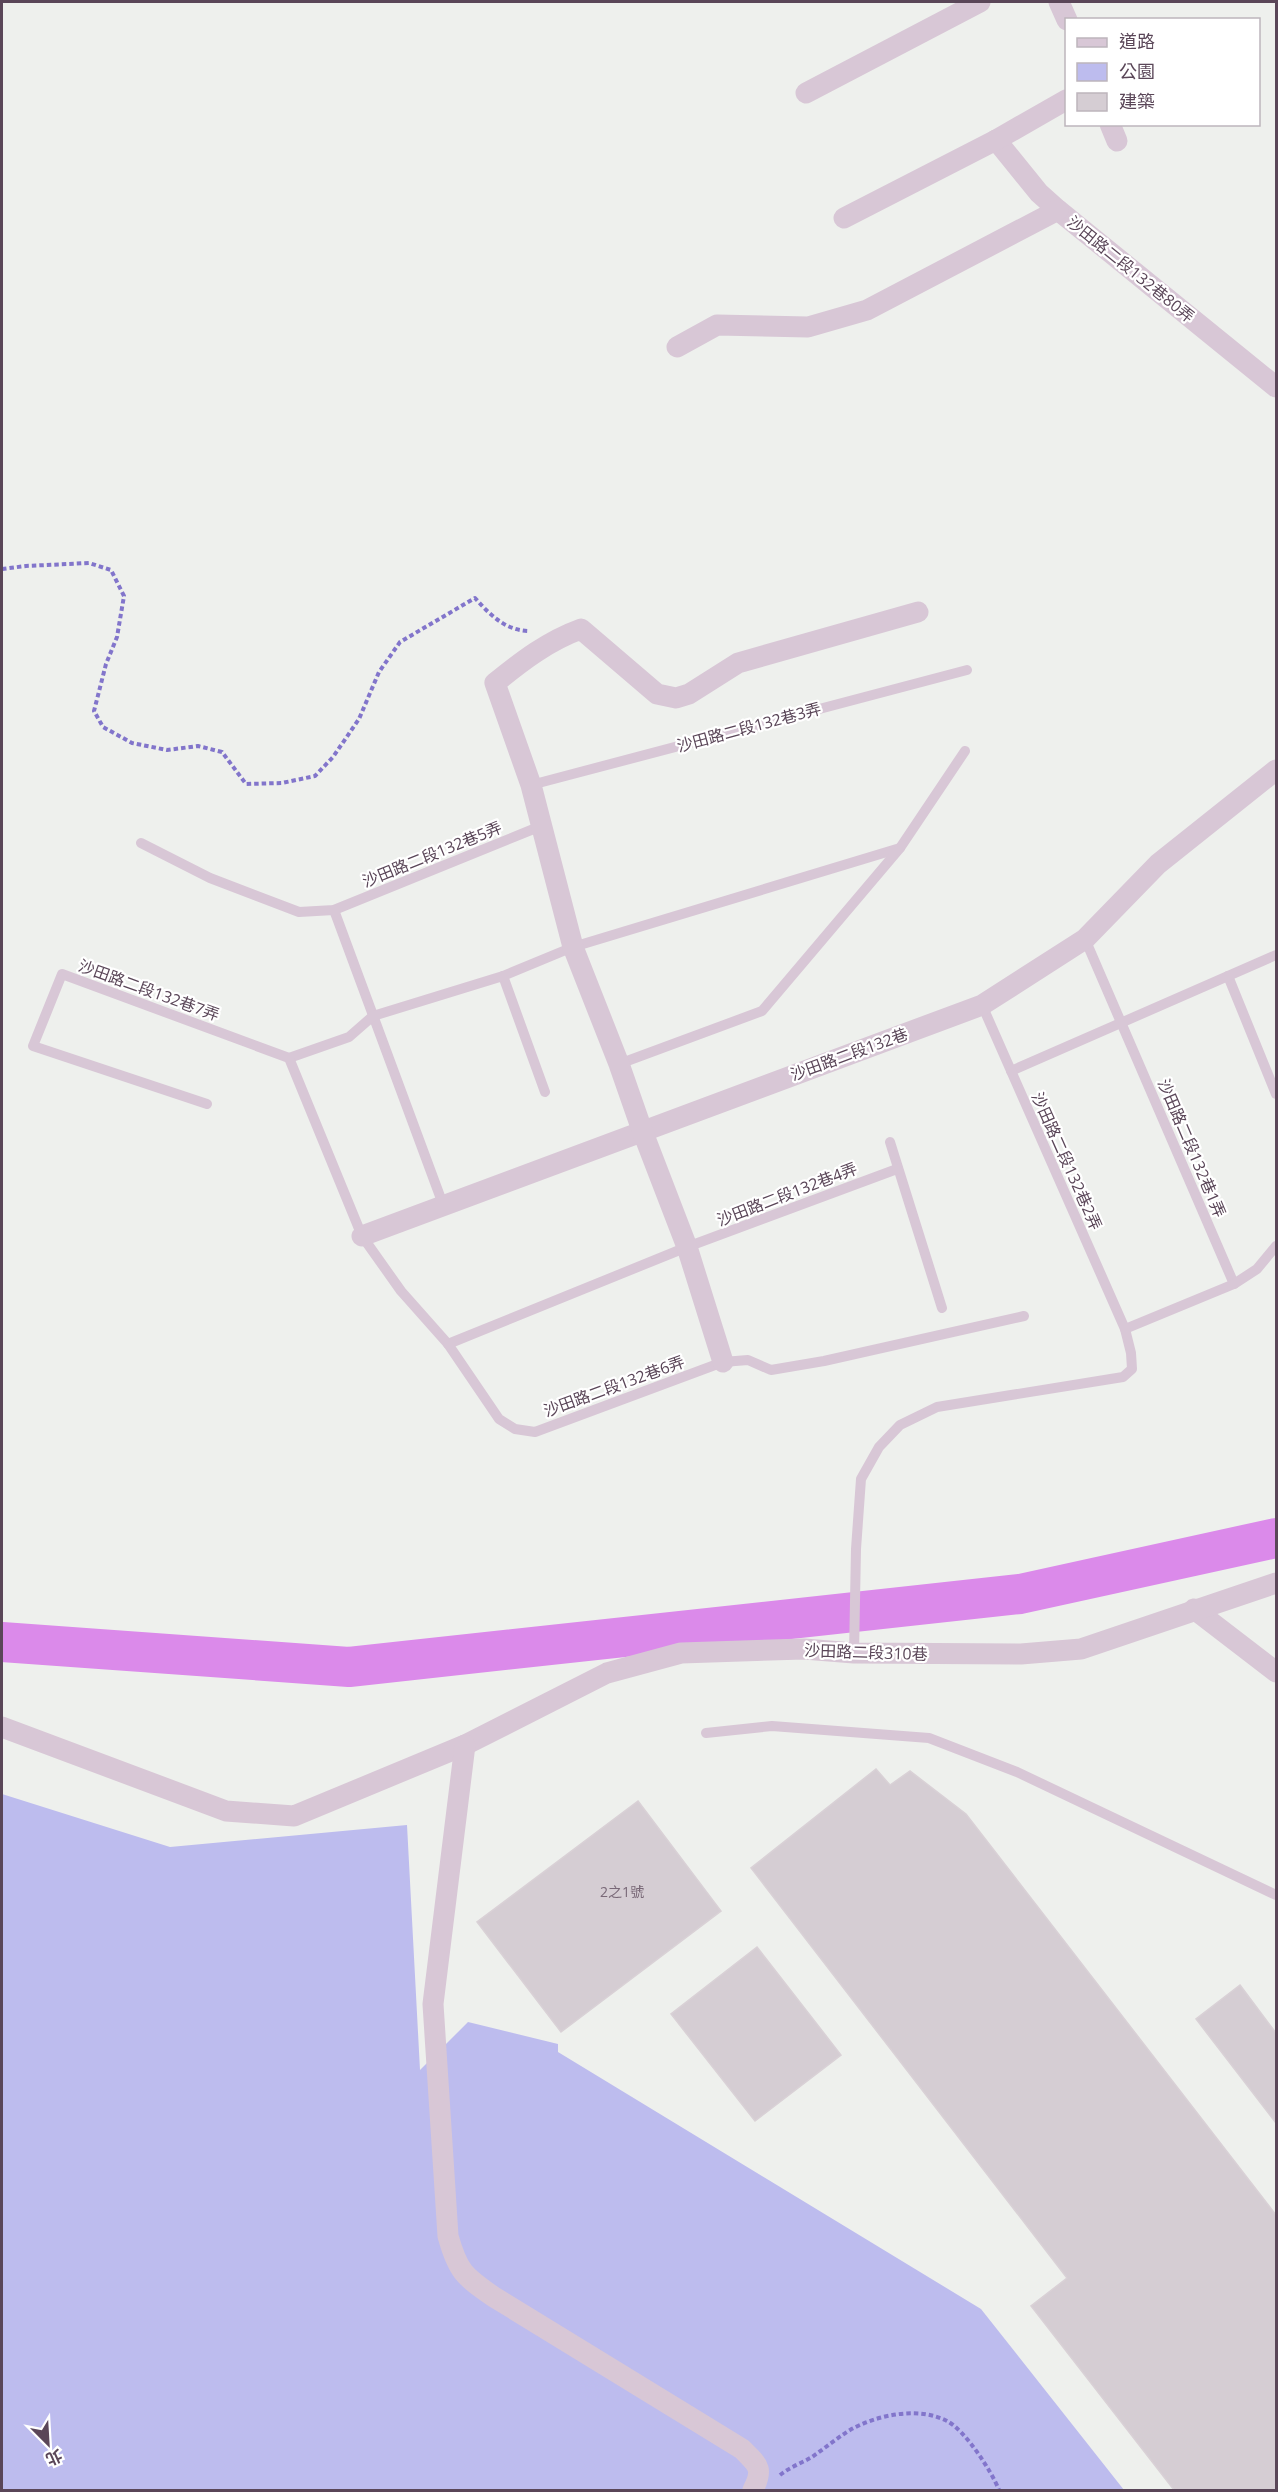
<svg xmlns="http://www.w3.org/2000/svg" width="1278" height="2492" font-family="'Open Sans','Noto Sans TC',sans-serif">
<rect width="100%" height="100%" fill="#eef0ed"/>
<polygon fill="#bdbcee" points="2,1794 170,1847 407,1825 420,2070 468,2022 558,2044 558,2052 981,2309 1124,2490 2,2490"/>
<g fill="none" stroke-linecap="round" stroke-linejoin="round">
<polyline stroke="#db8aea" stroke-width="40" points="2,1642 349,1667 1020,1594 1276,1538"/>
</g>
<g fill="#d5cdd3" stroke="#d9d1d6" stroke-width="1.5">
<polygon points="876,1769 890,1785 910,1771 966,1814 1276,2215 1276,2490 1174,2490 1031,2306 1067,2278 751,1868"/>
<polygon points="638,1801 721,1911 561,2032 477,1922"/>
<polygon points="757,1947 841,2055 755,2121 671,2014"/>
<polygon points="1240,1985 1276,2033 1276,2123 1196,2019"/>
</g>
<g fill="none" stroke-linecap="round" stroke-linejoin="round">
<g stroke="#8275cb" stroke-width="4" stroke-dasharray="4.5 3" stroke-linecap="butt">
<path d="M 2,569 L 26,566 L 89,563 L 111,570 L 124,596 L 117,637 L 106,664 L 94,711 L 103,727 L 132,743 L 167,750 L 198,746 L 222,752 L 246,784 L 282,783 L 315,776 L 333,757 L 359,719 L 379,672 L 400,642 L 475,598 C 490,615 506,631 530,631"/>
<path d="M 780,2475 C 790,2467 802,2463 812,2457 C 825,2448 837,2438 850,2430 C 877,2415 918,2406 947,2421 C 965,2430 992,2472 999,2490"/>
</g>
<g stroke="#d8c7d6" stroke-width="10">
<polyline points="531,785 967,670"/>
<polyline points="141,843 210,878 299,912 334,910 541,826"/>
<polyline points="334,910 444,1207"/>
<polyline points="1085,939 1234,1284"/>
<polyline points="503,976 545,1092"/>
<polyline points="1228,976 1276,1094"/>
<polyline points="289,1058 349,1037 373,1016 503,976 573,947 900,848"/>
<polyline points="619,1064 762,1011 900,848 965,751"/>
<polyline points="1011,1071 1276,955"/>
<polyline points="207,1104 33,1046 62,974 289,1058 362,1236 401,1291 448,1344 499,1419 515,1429 535,1432 723,1362 748,1360 771,1370 824,1361 1024,1316"/>
<polyline points="890,1142 942,1308"/>
<polyline points="1125,1329 1234,1284 1257,1269 1276,1246"/>
<polyline points="448,1344 687,1247 897,1169"/>
<polyline points="854,1653 856,1549 861,1479 879,1447 900,1425 937,1407 1123,1377 1132,1369 1131,1353 1125,1329 982,1005"/>
<polyline points="706,1733 772,1726 929,1738 1017,1772 1276,1895"/>
</g>
<g stroke="#d8c7d6" stroke-width="21">
<polyline points="1059,2 1067,20"/>
<polyline points="806,93 980,2"/>
<polyline points="1110,124 1117,141"/>
<polyline points="996,140 1039,193 1058,210 1276,387"/>
<polyline points="844,218 996,140 1066,100"/>
<polyline points="677,347 717,325 808,327 867,310 1058,210"/>
<polyline points="362,1236 982,1005 1085,939 1158,864 1276,770"/>
<path d="M 723,1362 L 687,1247 L 642,1130 L 619,1064 L 573,947 L 531,785 L 495,683 C 522,661 548,641 581,629 L 657,694 L 676,698 L 689,694 L 738,663 L 918,612"/>
<polyline points="1194,1609 1276,1672"/>
<polyline points="2,1727 226,1811 294,1816 465,1745 607,1673 681,1653 804,1649 854,1653 1021,1654 1081,1649 1276,1583"/>
<path d="M 465,1745 L 433,2004 L 448,2236 C 458,2272 464,2276 494,2297 L 742,2449 C 758,2465 764,2468 753,2490"/>
</g>
</g>
<g text-anchor="middle" stroke-width="4.5" stroke-linejoin="round" paint-order="stroke">
<g font-size="14" fill="#796877">
<text x="622" y="1897">2之1號</text>
</g>
<g font-size="16" fill="#5a4658" stroke="#fff">
<text transform="translate(1131 269) rotate(39)" y="6">沙田路二段132巷80弄</text>
<text transform="translate(749 727) rotate(-15)" y="6">沙田路二段132巷3弄</text>
<text transform="translate(432 854) rotate(-22)" y="6">沙田路二段132巷5弄</text>
<text transform="translate(149 990) rotate(20)" y="6">沙田路二段132巷7弄</text>
<text transform="translate(849 1054) rotate(-20)" y="6">沙田路二段132巷</text>
<text transform="translate(1192 1148) rotate(67)" y="6">沙田路二段132巷1弄</text>
<text transform="translate(1067 1161) rotate(66)" y="6">沙田路二段132巷2弄</text>
<text transform="translate(787 1194) rotate(-21)" y="6">沙田路二段132巷4弄</text>
<text transform="translate(614 1386) rotate(-20)" y="6">沙田路二段132巷6弄</text>
<text transform="translate(866 1652) rotate(2)" y="6">沙田路二段310巷</text>
</g>
</g>
<rect width="1278" height="2492" fill="none" stroke="#5a4658" stroke-width="6"/>
<rect x="1065" y="18" width="195" height="108" fill="#ffffff" stroke="#bdb5bc" stroke-width="1.5"/>
<rect x="1077" y="38" width="30" height="9" fill="#d8c7d6" stroke="#bdb5bc" stroke-width="1.5"/>
<text x="1119" y="48" font-size="18" fill="#5a4658">道路</text>
<rect x="1077" y="63" width="30" height="18" fill="#bdbcee" stroke="#bdb5bc" stroke-width="1.5"/>
<text x="1119" y="78" font-size="18" fill="#5a4658">公園</text>
<rect x="1077" y="93" width="30" height="18" fill="#d5cdd3" stroke="#bdb5bc" stroke-width="1.5"/>
<text x="1119" y="108" font-size="18" fill="#5a4658">建築</text>
<g transform="translate(48 2444) rotate(156)" stroke="#ffffff" stroke-width="4.5" paint-order="stroke">
<path d="M0-4.5L10 22L0 15L-10 22Z" fill="#5a4658"/>
<text y="-9" font-size="16" font-weight="bold" text-anchor="middle" fill="#5a4658">北</text>
</g>
</svg>
